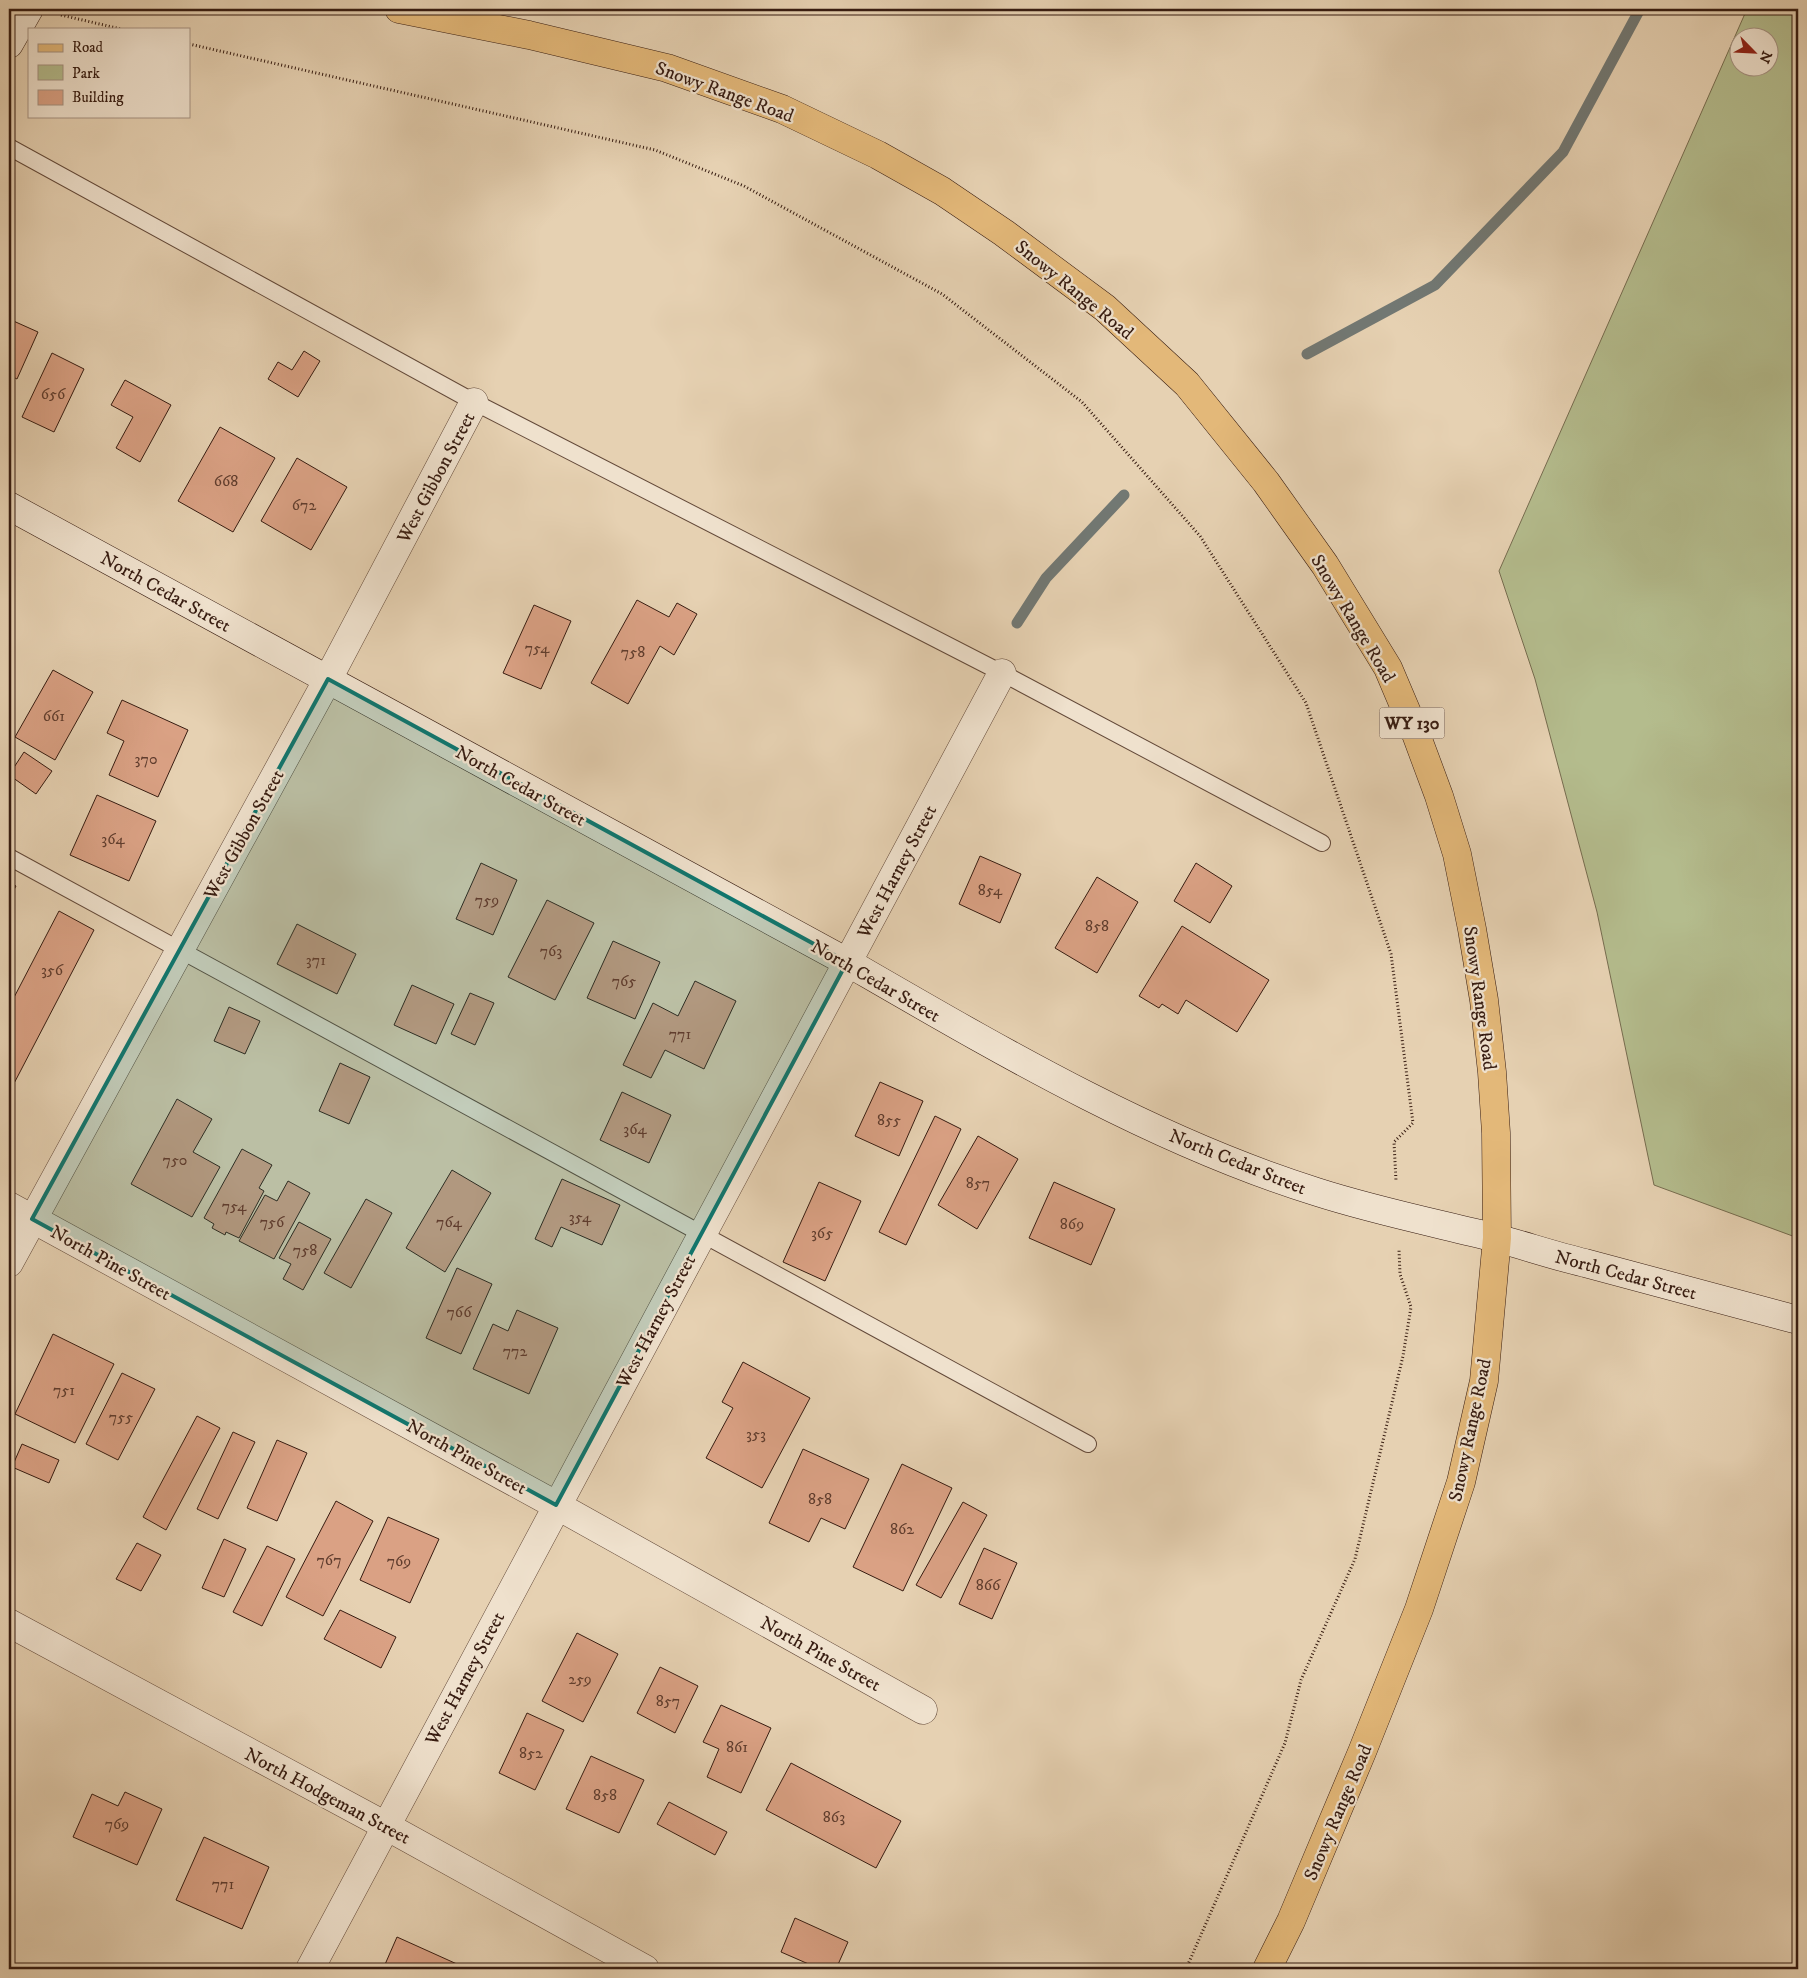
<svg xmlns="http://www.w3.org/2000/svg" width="1807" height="1978" font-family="'IM FELL DW Pica',serif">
<rect width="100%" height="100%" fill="#e6d1b2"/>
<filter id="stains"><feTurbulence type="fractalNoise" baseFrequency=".004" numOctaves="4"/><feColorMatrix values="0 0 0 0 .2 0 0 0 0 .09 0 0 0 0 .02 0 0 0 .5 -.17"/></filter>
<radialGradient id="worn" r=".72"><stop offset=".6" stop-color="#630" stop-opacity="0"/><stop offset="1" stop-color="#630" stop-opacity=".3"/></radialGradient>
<path fill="#b4bc8d" stroke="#766c4f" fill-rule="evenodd" d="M 1747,9 L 1798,9 L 1798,1238 L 1654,1185 L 1597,912 L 1535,679 L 1499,571 ZM 1740,38 L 1770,38 L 1770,68 L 1740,68 Z"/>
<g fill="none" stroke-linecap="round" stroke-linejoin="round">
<g stroke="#727873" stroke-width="11">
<polyline points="1307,354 1435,285 1563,152 1640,9"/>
<polyline points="1017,623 1046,578 1124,495"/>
</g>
</g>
<g fill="#daa184" stroke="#371c11">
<polygon points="9,319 38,332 17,379 9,375"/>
<polygon points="304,351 320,361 298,397 268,379 278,362 292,370"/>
<polygon points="52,353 84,369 54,432 22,417"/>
<polygon points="125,380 171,405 140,462 116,448 133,417 111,405"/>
<polygon points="220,427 275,458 233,532 178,501"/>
<polygon points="297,458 347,487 311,550 261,521"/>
<polygon points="637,600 669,617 677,603 697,614 674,655 660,646 628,704 591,683"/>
<polygon points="534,605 571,621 541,689 503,673"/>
<polygon points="53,670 93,692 55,760 15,737"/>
<polygon points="122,700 188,730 158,797 109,775 124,741 107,733"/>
<polygon points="24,752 52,771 36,794 9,775"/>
<polygon points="97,795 156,821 129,881 70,855"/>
<polygon points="980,856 1021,874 1000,923 959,904"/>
<polygon points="481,863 517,880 493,935 456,919"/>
<polygon points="1196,863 1232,886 1210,923 1174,901"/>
<polygon points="1097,877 1138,902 1097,973 1055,948"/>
<polygon points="9,882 16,886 9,899"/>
<polygon points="547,900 594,923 555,1000 508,977"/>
<polygon points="59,911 94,930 9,1093 9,1007"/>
<polygon points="297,924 356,954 337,994 277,964"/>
<polygon points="1182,926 1269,980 1237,1032 1186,1000 1178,1014 1162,1004 1159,1008 1139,996"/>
<polygon points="613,941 660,962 635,1019 587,998"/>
<polygon points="695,981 736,1001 704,1069 665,1050 651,1078 623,1065 653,1003 678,1016"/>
<polygon points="412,985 454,1004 436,1044 394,1025"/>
<polygon points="470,993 494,1003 475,1045 451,1034"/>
<polygon points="229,1007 260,1021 245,1054 214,1041"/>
<polygon points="340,1063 370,1077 349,1124 319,1111"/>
<polygon points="880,1082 923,1101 899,1156 855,1136"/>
<polygon points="622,1092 671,1115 649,1163 600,1140"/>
<polygon points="177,1099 212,1119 193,1152 220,1167 192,1217 131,1184"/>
<polygon points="935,1116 961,1129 906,1245 879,1232"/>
<polygon points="978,1136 1018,1159 977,1229 938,1205"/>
<polygon points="242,1149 272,1165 259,1188 264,1191 239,1238 226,1232 225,1235 212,1228 214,1224 204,1218"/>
<polygon points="452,1170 491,1193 445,1272 406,1248"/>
<polygon points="562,1179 620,1205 602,1245 561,1227 552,1247 535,1239"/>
<polygon points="288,1181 310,1193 274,1259 239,1241 265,1195 277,1201"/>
<polygon points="819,1182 861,1201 825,1281 783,1262"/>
<polygon points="1054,1182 1115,1209 1091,1265 1029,1238"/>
<polygon points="366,1199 392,1213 351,1288 324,1273"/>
<polygon points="299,1222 331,1239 303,1290 283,1279 291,1264 279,1258"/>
<polygon points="457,1268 492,1284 461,1354 426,1338"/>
<polygon points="517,1310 558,1328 529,1394 473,1369 493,1324 508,1331"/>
<polygon points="53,1334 114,1364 75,1443 15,1414"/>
<polygon points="743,1362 810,1398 762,1488 706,1458 733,1408 722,1402"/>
<polygon points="122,1373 155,1389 118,1460 86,1444"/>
<polygon points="197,1416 220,1428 166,1530 143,1517"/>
<polygon points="233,1432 255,1442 218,1519 197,1509"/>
<polygon points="277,1440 307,1453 277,1521 247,1508"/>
<polygon points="22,1444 59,1460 49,1483 12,1467"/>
<polygon points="803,1449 869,1479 845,1529 821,1518 809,1542 769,1523"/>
<polygon points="902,1464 952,1488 903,1591 853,1567"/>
<polygon points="336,1501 373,1521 323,1616 286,1597"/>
<polygon points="963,1502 987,1515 941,1598 916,1585"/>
<polygon points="388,1517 439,1539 410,1603 360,1580"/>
<polygon points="224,1539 246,1549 224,1597 202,1588"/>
<polygon points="137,1543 161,1555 141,1591 116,1579"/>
<polygon points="267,1546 295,1559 262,1626 233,1612"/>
<polygon points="984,1548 1017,1563 992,1619 959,1604"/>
<polygon points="340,1610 396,1637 381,1668 324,1639"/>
<polygon points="577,1633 618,1654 583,1722 542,1701"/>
<polygon points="660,1667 698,1686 675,1733 637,1713"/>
<polygon points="721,1705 771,1728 741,1793 707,1777 719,1749 703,1742"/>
<polygon points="527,1713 564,1730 535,1790 499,1773"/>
<polygon points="591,1756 644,1780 619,1833 566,1809"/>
<polygon points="791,1763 901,1821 876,1868 766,1810"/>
<polygon points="125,1792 162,1809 137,1865 73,1837 92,1794 118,1806"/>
<polygon points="669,1802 727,1832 715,1855 657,1824"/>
<polygon points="204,1837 269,1867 242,1929 176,1900"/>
<polygon points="9,1910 14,1913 9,1925"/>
<polygon points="795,1918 848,1942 836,1969 820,1969 781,1952"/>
<polygon points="397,1937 468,1969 383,1969"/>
</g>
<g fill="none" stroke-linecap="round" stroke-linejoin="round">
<g stroke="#634939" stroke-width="18">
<g id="lane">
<polyline points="9,147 474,402 1002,673 1322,843"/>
<polyline points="9,857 1088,1444"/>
</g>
</g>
<g stroke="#634939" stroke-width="29">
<g id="street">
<polyline points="9,1206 556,1505 923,1710"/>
<polyline points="9,1263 328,679 474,402"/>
<polyline points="9,1623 386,1826 645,1969"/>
<polyline points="310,1969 1002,673"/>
</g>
</g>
<g stroke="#371c11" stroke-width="29">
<g id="secondary">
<polyline points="9,44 29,9"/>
<path d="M 9,506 L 847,962 C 996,1048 1153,1141 1317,1192 C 1376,1211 1436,1223 1496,1238 C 1526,1246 1555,1256 1585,1263 C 1656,1282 1727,1301 1798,1320"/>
</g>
</g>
<g stroke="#371c11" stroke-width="29">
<polyline id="primary" points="399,9 529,35 667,68 782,109 878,155 942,191 1004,233 1105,308 1187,384 1266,482 1325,565 1388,668 1416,734 1439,796 1457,854 1472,929 1484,1000 1492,1072 1496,1133 1497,1238 1484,1381 1461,1482 1419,1609 1362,1752 1291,1921 1267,1969"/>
</g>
<g stroke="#371c11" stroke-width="3" stroke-dasharray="1 2.5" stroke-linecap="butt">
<polyline points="61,15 121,29"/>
<polyline points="189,44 655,150 744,186 942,294 1082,402 1200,536 1306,703 1391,954 1413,1123 1394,1142 1396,1181"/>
<polyline points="1186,1969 1285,1743 1301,1680 1355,1559 1403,1356 1411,1307 1400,1274 1399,1250"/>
</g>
<use href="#lane" stroke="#efe1cd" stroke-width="16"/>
<use href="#street" stroke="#efe1cd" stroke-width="28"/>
<use href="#secondary" stroke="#efe1cd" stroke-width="28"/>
<use href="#primary" stroke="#e3b879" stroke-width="28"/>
</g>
<path fill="#0f766e" fill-opacity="0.2" stroke="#0f766e" stroke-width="4" stroke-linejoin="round" d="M 328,679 L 847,962 L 556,1505 L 32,1219 Z"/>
<g text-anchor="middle" stroke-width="4.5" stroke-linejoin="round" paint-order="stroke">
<g font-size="16" fill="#603d2e">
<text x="53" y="399">656</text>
<text x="226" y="486">668</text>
<text x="304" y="510">672</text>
<text x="537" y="653">754</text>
<text x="633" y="657">758</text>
<text x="54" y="721">661</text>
<text x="146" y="764">370</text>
<text x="113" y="844">364</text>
<text x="990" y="895">854</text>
<text x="487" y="905">759</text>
<text x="1097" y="931">858</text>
<text x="551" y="956">763</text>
<text x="316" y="965">371</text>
<text x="52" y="975">356</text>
<text x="624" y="986">765</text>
<text x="680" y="1039">771</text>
<text x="889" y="1125">855</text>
<text x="635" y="1134">364</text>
<text x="175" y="1165">750</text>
<text x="978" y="1188">857</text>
<text x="234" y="1211">754</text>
<text x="580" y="1222">354</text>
<text x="272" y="1227">756</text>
<text x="449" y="1227">764</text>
<text x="1072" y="1229">869</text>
<text x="822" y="1238">365</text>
<text x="305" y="1255">758</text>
<text x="459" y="1317">766</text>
<text x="515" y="1356">772</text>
<text x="64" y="1395">751</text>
<text x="121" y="1422">755</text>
<text x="756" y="1439">353</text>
<text x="820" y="1504">858</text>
<text x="902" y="1534">862</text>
<text x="329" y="1565">767</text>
<text x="399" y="1566">769</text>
<text x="988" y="1590">866</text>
<text x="580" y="1684">259</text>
<text x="668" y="1706">857</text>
<text x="737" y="1752">861</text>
<text x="531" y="1758">852</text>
<text x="605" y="1800">858</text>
<text x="834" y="1822">863</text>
<text x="117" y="1829">769</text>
<text x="223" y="1889">771</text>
</g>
<rect fill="#efe1cd" stroke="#6e5749" stroke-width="1" x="1379.5" y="707.5" width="65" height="31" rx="4"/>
<g font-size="18" font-weight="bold" fill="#371c11">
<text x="1412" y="729">WY 130</text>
</g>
<g font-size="19" fill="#371c11" stroke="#efe1cd">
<text transform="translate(725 91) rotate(20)" y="7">Snowy Range Road</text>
<text transform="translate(1075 289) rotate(39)" y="7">Snowy Range Road</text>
<text transform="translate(435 477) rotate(-62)" y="7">West Gibbon Street</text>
<text transform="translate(166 591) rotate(29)" y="7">North Cedar Street</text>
<text transform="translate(1354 618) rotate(59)" y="7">Snowy Range Road</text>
<text transform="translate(521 785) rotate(29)" y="7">North Cedar Street</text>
<text transform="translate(243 834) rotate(-61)" y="7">West Gibbon Street</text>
<text transform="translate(896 871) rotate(-62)" y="7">West Harney Street</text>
<text transform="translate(876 980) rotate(30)" y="7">North Cedar Street</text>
<text transform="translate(1481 998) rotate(82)" y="7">Snowy Range Road</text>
<text transform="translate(1238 1161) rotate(22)" y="7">North Cedar Street</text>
<text transform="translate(111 1262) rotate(29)" y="7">North Pine Street</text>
<text transform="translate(1626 1274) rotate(15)" y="7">North Cedar Street</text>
<text transform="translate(655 1321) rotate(-62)" y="7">West Harney Street</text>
<text transform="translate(1469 1430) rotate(-78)" y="7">Snowy Range Road</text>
<text transform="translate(467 1456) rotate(29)" y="7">North Pine Street</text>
<text transform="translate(821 1653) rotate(29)" y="7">North Pine Street</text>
<text transform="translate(464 1678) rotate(-62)" y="7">West Harney Street</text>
<text transform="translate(328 1795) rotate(28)" y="7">North Hodgeman Street</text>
<text transform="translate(1337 1812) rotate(-67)" y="7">Snowy Range Road</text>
</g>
</g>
<rect width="1807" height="1978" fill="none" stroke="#e6d1b2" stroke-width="30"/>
<rect x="10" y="10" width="1787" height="1958" fill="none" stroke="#371c11" stroke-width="2.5"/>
<rect x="15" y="15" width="1777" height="1948" fill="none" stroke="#371c11"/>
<rect x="28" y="28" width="162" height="90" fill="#efe1cd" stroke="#a59282"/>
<rect x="38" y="44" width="25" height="8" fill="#e3b879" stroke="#a59282"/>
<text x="72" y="52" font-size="15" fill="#371c11">Road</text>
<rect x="38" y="65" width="25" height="15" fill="#b4bc8d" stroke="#a59282"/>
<text x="72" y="78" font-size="15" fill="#371c11">Park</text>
<rect x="38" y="90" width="25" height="15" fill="#daa184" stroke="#a59282"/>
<text x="72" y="102" font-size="15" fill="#371c11">Building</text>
<g transform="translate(1754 52) rotate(114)"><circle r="24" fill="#efe1cd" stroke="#a59282"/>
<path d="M0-4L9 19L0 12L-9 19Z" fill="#8f2418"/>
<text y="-8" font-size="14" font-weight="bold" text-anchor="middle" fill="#371c11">N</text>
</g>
<rect width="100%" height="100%" filter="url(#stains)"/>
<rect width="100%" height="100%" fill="url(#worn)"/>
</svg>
